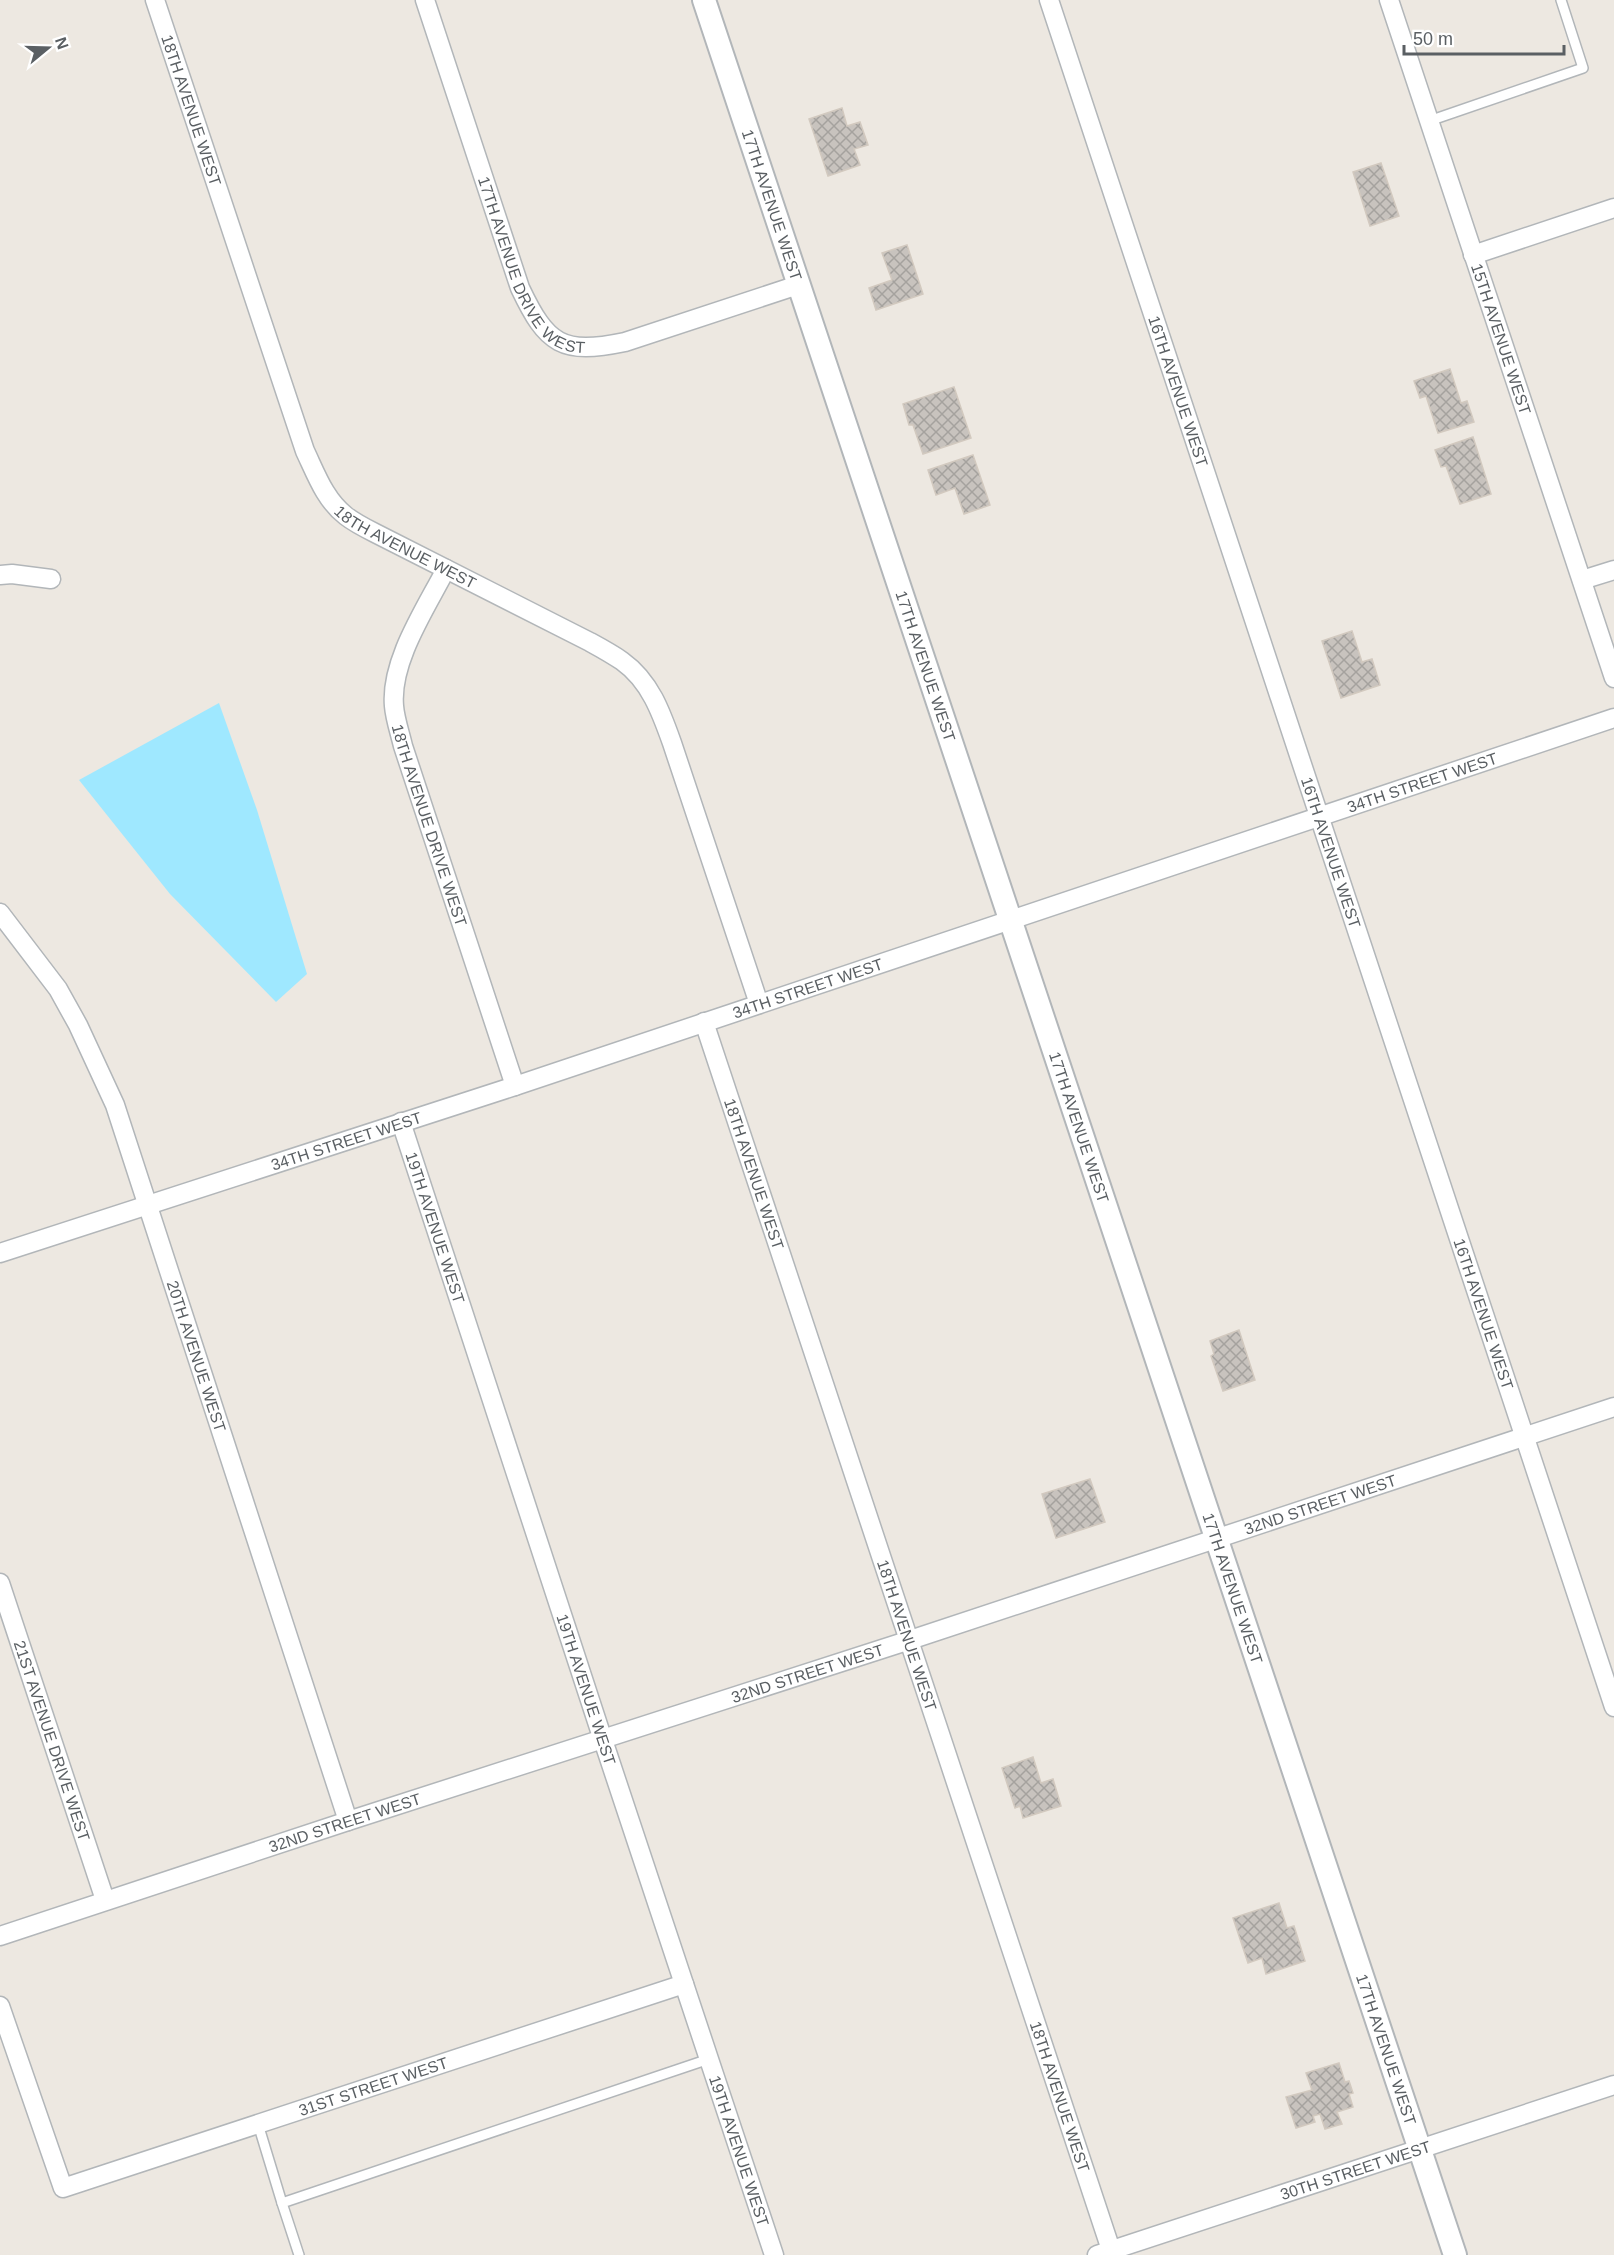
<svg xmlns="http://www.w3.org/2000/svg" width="1614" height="2255" font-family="Helvetica,sans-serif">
<defs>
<pattern id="building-cross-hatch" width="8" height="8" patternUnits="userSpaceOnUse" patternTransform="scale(1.5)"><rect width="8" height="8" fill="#c8c3be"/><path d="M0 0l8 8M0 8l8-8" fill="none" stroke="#a5a29e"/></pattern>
</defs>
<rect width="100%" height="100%" fill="#ede8e1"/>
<polygon fill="#9fe8ff" points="219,703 257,810 307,974 276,1002 170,894 79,780"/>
<g fill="url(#building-cross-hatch)" stroke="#d2c9bf" stroke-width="1.5">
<polygon points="842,108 847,126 860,122 868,145 854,149 860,165 828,176 809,119"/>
<polygon points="1381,163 1399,216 1370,226 1353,172"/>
<polygon points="907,245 923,294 876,310 869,288 892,280 882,253"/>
<polygon points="1450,369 1461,403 1467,401 1474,422 1438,433 1426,396 1420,398 1414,381"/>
<polygon points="954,387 971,438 923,454 913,425 909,425 903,404"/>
<polygon points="1473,437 1491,494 1460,504 1446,466 1441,467 1435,450"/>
<polygon points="973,455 990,505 964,514 955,488 936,495 928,470"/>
<polygon points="1352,631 1362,662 1372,659 1380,685 1341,698 1322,641"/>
<polygon points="1239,1330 1255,1380 1223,1391 1211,1356 1214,1354 1210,1341"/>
<polygon points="1090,1479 1105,1522 1056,1538 1042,1494"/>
<polygon points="1033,1757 1041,1783 1053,1779 1061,1806 1023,1818 1020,1806 1015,1808 1002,1768"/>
<polygon points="1279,1903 1287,1928 1294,1926 1305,1961 1266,1974 1262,1958 1248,1963 1233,1918"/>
<polygon points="1339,2063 1345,2082 1349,2081 1353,2093 1349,2094 1353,2107 1337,2112 1342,2124 1325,2129 1320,2114 1313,2116 1315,2122 1296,2128 1286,2097 1312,2090 1306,2073"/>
</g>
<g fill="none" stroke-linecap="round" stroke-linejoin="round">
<g stroke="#b2b6b9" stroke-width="12">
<g id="service">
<polyline points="1429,121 1583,68 1561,0"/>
<polyline points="258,2124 282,2203"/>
<polyline points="299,2255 282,2203 709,2059"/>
</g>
</g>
<g stroke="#b2b6b9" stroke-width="21">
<g id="minor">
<path id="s1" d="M 155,0 L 305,451 C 316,474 325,500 346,516 C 355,523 365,528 375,533 L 590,642 C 601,648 612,654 622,661 C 650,681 661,712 672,743 L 759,1004"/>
<path id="s2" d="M 425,0 L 520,288 C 547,345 562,355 625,342 L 798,285"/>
<path id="s3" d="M 1049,0 L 1614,1707"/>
<path id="s4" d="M 1389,0 L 1614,678"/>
<polyline points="1473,255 1614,208"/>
<path id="s5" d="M 446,569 C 426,608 390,661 394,706 C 395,719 400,733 403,746 L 515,1086"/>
<polyline points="0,575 12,574 51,579"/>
<polyline points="1582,580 1614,570"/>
<path id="s6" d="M 0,913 L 58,989 L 78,1025 L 115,1105 L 348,1821"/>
<path id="s7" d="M 704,1022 L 1111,2250"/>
<path id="s8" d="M 401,1122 L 603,1740 L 774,2255"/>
<path id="s9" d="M 0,1253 L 515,1086 L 1614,718"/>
<path id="s10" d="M 0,1583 L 105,1900"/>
<path id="s11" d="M 0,1936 L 348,1821 L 910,1640 L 1614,1407"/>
<path id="s12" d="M 0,2006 L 63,2188 L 684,1984"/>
<path id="s13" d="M 1097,2255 L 1614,2085"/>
</g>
</g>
<g stroke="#b2b6b9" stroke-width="26">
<g id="tertiary">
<path id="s14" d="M 704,0 L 1455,2255"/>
</g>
</g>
<use href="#service" stroke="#fff" stroke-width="9"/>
<use href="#minor" stroke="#fff" stroke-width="18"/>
<use href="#tertiary" stroke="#fff" stroke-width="22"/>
</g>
<g text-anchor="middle" stroke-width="6" stroke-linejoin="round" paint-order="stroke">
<g font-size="16" fill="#5a5f63" stroke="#fff">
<text dy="6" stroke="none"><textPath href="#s1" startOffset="116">18TH AVENUE WEST</textPath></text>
<text dy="6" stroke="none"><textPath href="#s14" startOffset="216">17TH AVENUE WEST</textPath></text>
<text dy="6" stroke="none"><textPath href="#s2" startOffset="292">17TH AVENUE DRIVE WEST</textPath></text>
<text dy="6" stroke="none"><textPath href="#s4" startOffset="357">15TH AVENUE WEST</textPath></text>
<text dy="6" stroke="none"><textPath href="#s3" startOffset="412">16TH AVENUE WEST</textPath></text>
<text dy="6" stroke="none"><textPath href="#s1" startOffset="620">18TH AVENUE WEST</textPath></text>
<text dy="6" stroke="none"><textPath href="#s14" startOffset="702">17TH AVENUE WEST</textPath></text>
<text dy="6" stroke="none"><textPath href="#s9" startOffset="1498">34TH STREET WEST</textPath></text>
<text dy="6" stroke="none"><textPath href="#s5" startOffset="273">18TH AVENUE DRIVE WEST</textPath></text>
<text dy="6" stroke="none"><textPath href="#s3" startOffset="898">16TH AVENUE WEST</textPath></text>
<text dy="6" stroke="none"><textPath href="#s9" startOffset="850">34TH STREET WEST</textPath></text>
<text dy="6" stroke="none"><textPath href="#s14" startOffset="1188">17TH AVENUE WEST</textPath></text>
<text dy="6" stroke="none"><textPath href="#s9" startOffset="364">34TH STREET WEST</textPath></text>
<text dy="6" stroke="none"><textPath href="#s7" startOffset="160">18TH AVENUE WEST</textPath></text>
<text dy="6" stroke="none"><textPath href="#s8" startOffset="111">19TH AVENUE WEST</textPath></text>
<text dy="6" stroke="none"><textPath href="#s3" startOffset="1384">16TH AVENUE WEST</textPath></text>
<text dy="6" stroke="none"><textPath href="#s6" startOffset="489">20TH AVENUE WEST</textPath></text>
<text dy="6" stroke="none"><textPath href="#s11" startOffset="1389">32ND STREET WEST</textPath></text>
<text dy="6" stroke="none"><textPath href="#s14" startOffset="1674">17TH AVENUE WEST</textPath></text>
<text dy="6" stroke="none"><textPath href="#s7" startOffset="646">18TH AVENUE WEST</textPath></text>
<text dy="6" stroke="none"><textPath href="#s11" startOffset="849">32ND STREET WEST</textPath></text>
<text dy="6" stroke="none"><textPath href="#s8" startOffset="597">19TH AVENUE WEST</textPath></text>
<text dy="6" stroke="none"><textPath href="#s10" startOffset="166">21ST AVENUE DRIVE WEST</textPath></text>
<text dy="6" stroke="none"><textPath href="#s11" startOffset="363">32ND STREET WEST</textPath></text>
<text dy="6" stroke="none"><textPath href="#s14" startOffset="2160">17TH AVENUE WEST</textPath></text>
<text dy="6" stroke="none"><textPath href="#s12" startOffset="519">31ST STREET WEST</textPath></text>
<text dy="6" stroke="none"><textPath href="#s7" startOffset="1132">18TH AVENUE WEST</textPath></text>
<text dy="6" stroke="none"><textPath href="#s8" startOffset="1083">19TH AVENUE WEST</textPath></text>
<text dy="6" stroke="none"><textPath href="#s13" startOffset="272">30TH STREET WEST</textPath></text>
</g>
</g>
<g transform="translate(48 48) rotate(71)" stroke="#ffffff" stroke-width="4.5" paint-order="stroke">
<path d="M0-4.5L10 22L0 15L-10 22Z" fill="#5a5f63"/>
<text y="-9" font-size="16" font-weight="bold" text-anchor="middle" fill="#5a5f63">N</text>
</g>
<path d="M1404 45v9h160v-9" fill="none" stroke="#5a5f63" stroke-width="3"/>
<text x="1413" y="45" font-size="18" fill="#5a5f63" stroke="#ffffff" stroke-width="4.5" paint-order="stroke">50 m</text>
</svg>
